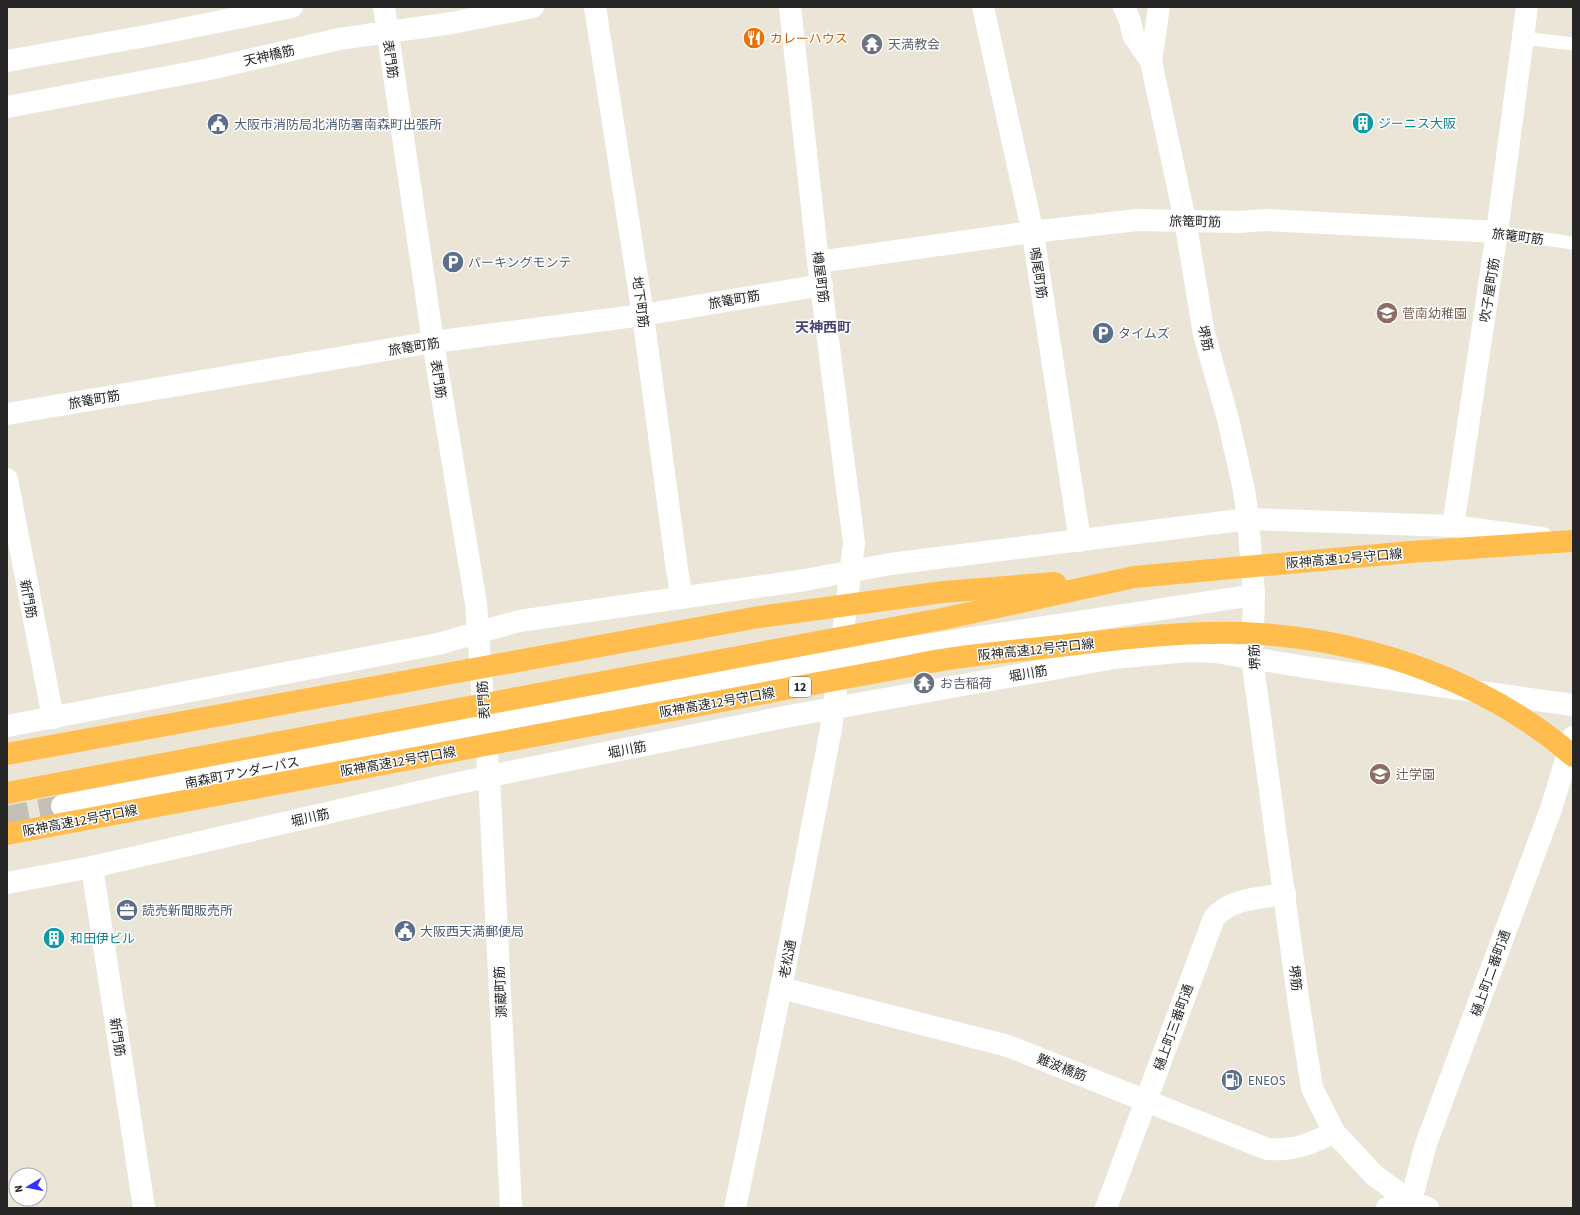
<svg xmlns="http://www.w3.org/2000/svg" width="1580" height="1215" font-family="'Source Sans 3','Noto Sans JP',sans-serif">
<rect width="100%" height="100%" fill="#eae5d7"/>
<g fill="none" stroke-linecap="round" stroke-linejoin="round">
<polyline stroke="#c3bfb4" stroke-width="22" stroke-dasharray="22 11" stroke-linecap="butt" points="7,817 62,806"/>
<g stroke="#fff" stroke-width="13">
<polyline points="1523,38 1573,44"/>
<polyline points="1497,232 1573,243"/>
</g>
<g stroke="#fff" stroke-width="22">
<polyline points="384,7 433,342 476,604 490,796 511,1208"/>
<polyline points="595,7 643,315 677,570 682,598"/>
<polyline points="983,7 1033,234 1080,541"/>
<polyline points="818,262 1032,232 1137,220 1238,222 1265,220 1497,232"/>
<polyline points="7,414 433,342 643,315 822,285"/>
<polyline points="7,479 53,718"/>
<polyline points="1453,526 1497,232 1527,7"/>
<polyline points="7,726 438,644 519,621 805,580 890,564 1248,519"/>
<polyline points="92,867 144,1208"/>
<polyline points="7,883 92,867 445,786 524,769 790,716 1114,658 1188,651 1215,652 1305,667 1573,705"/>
<path d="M 781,988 L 1008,1046 L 1267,1149 C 1294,1151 1311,1144 1334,1132"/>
<polyline points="735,1208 781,988 831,729 854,543 818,262 790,7"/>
<polyline points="1409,1208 1426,1144 1551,809 1573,737"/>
</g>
<g stroke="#fff" stroke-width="22">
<polyline points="1124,7 1130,21 1133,35 1151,61"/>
<polyline points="1159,7 1151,61 1185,220 1204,334 1228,419 1244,490 1248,519 1254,595 1252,658 1299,1005 1312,1088 1334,1132 1374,1175 1411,1202 1428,1208"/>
<polyline points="7,61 157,34 292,7"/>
<polyline points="7,107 210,69 339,39 452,23 533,7"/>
<polyline points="1248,519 1453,526 1542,538"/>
<polyline points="62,806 796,666 875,653 1254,595"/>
<path d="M 1106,1208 L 1214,918 C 1231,898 1260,898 1285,894"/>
<polyline points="1387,1208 1411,1202"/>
</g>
<g stroke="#ffbd4d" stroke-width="22">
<polyline points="7,754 759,617 943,592 1055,583"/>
<polyline points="7,793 947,618 1134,577 1410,552 1573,541"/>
<path d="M 7,834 C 248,788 490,744 732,699 C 782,690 833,680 883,671 C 907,667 931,661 955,658 C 995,652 1035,649 1076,644 C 1137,637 1199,630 1261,634 C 1373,642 1488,682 1573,756"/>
</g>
</g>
<defs>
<g id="restaurant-disc" transform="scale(1.15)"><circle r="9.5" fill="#e8710a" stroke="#fff"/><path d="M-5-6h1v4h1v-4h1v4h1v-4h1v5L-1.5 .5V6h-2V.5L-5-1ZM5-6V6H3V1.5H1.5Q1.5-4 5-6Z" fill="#fff"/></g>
<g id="temple-disc" transform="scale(1.15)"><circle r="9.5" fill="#6b7280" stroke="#fff"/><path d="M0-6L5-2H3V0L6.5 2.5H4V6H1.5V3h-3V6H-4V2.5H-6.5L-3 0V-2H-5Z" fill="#fff"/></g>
<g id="building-disc" transform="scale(1.15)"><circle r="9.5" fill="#0f9aa8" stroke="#fff"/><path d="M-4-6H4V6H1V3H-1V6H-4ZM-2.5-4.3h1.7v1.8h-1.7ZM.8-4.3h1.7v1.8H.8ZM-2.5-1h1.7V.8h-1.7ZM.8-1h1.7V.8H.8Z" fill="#fff"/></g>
<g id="civic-disc" transform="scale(1.15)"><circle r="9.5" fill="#5c6f8a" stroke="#fff"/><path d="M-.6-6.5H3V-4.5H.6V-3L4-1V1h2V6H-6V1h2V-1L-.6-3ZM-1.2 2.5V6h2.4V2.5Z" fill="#fff"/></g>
<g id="parking-disc" transform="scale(1.15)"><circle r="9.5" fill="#5c6f8a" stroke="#fff"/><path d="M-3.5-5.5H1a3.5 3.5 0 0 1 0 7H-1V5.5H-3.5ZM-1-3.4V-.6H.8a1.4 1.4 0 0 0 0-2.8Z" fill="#fff"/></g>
<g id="school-disc" transform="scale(1.15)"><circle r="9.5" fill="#8d6e63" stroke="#fff"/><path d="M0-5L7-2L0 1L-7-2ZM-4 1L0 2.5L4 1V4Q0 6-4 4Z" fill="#fff"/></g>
<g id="university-disc" transform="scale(1.15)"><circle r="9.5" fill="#8d6e63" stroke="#fff"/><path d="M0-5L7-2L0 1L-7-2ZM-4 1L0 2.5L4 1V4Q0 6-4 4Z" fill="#fff"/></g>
<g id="office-disc" transform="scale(1.15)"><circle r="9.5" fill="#5c6f8a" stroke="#fff"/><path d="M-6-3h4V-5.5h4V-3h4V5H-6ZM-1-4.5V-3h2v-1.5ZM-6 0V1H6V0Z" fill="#fff"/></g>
<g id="fuel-disc" transform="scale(1.15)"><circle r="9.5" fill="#5c6f8a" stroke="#fff"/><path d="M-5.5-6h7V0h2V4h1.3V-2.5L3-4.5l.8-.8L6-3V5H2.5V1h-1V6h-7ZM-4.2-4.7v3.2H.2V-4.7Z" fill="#fff"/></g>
</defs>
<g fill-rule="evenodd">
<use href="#restaurant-disc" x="754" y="38"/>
<use href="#temple-disc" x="872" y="44"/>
<use href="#building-disc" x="1363" y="123"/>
<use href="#civic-disc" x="218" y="124"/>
<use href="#parking-disc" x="453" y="262"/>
<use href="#school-disc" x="1387" y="313"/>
<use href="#parking-disc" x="1103" y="333"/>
<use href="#temple-disc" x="924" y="683"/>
<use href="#university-disc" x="1380" y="774"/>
<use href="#office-disc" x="127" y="910"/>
<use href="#civic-disc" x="405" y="931"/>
<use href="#building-disc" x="54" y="938"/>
<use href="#fuel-disc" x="1232" y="1080"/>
</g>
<g text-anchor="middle" stroke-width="3" stroke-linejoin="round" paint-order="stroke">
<rect fill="#fff" stroke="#676767" stroke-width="1" x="789" y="677" width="22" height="20" rx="3"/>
<g font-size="12" font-weight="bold" fill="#262626">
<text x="800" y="691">12</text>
</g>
<g font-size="13" fill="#c56008" stroke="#fff" text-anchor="start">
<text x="770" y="43">カレーハウス</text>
</g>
<g font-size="13" fill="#5b616d" stroke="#fff" text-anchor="start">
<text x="888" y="49">天満教会</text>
<text x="940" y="688">お𠮷稲荷</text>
</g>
<g font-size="13" fill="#262626" stroke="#fff">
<text transform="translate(269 55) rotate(-13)" y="5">天神橋筋</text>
<text transform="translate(391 59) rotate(82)" y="5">表門筋</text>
<text transform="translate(1195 221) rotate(1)" y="5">旅篭町筋</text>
<text transform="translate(1518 236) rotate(7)" y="5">旅篭町筋</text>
<text transform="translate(1039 273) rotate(81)" y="5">鳴尾町筋</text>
<text transform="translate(821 277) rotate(82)" y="5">樽屋町筋</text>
<text transform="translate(1489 290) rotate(-81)" y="5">吹子屋町筋</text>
<text transform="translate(734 299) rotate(-10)" y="5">旅篭町筋</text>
<text transform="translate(641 302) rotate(82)" y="5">地下町筋</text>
<text transform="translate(1206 338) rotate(76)" y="5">堺筋</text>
<text transform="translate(414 346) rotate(-9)" y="5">旅篭町筋</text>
<text transform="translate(439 379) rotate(81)" y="5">表門筋</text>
<text transform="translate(94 399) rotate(-10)" y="5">旅篭町筋</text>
<text transform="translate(1344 558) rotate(-5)" y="5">阪神高速12号守口線</text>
<text transform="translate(29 599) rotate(79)" y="5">新門筋</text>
<text transform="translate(1036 649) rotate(-6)" y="5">阪神高速12号守口線</text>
<text transform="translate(1254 657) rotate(-93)" y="5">堺筋</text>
<text transform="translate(1028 673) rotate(-10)" y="5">堀川筋</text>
<text transform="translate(483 700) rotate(-94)" y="5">表門筋</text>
<text transform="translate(717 702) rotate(-10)" y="5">阪神高速12号守口線</text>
<text transform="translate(627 749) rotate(-11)" y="5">堀川筋</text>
<text transform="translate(398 761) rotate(-10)" y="5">阪神高速12号守口線</text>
<text transform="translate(242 772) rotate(-11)" y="5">南森町アンダーパス</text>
<text transform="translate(310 817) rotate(-13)" y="5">堀川筋</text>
<text transform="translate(80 820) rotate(-11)" y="5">阪神高速12号守口線</text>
<text transform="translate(787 959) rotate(-79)" y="5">老松通</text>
<text transform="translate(1490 973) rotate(-70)" y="5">樋上町二番町通</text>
<text transform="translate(1296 978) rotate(83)" y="5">堺筋</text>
<text transform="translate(500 992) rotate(-93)" y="5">源蔵町筋</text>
<text transform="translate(1173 1027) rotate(-70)" y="5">樋上町三番町通</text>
<text transform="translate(118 1037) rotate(81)" y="5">新門筋</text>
<text transform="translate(1062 1067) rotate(21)" y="5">難波橋筋</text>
</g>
<g font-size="13" fill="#0d838f" stroke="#fff" text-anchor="start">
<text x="1378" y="128">ジーニス大阪</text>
<text x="70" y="943">和田伊ビル</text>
</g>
<g font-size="13" fill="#4e5e75" stroke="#fff" text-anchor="start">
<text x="234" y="129">大阪市消防局北消防署南森町出張所</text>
<text x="468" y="267">パーキングモンテ</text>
<text x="1118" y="338">タイムズ</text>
<text x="142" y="915">読売新聞販売所</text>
<text x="420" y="936">大阪西天満郵便局</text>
<text x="1248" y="1085">ENEOS</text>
</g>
<g font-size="13" fill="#785e54" stroke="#fff" text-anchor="start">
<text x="1402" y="318">菅南幼稚園</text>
<text x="1396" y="779">辻学園</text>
</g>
<g font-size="14" font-weight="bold" fill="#484777" stroke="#fff">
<text x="823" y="332">天神西町</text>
</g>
</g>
<rect width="1580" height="1215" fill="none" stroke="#262626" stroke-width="16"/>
<g transform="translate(28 1187) rotate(260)"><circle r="19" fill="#ffffff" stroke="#a8a8a8"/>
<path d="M0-3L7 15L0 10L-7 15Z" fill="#3432fc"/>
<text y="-6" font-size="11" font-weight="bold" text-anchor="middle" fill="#262626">N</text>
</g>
</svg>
